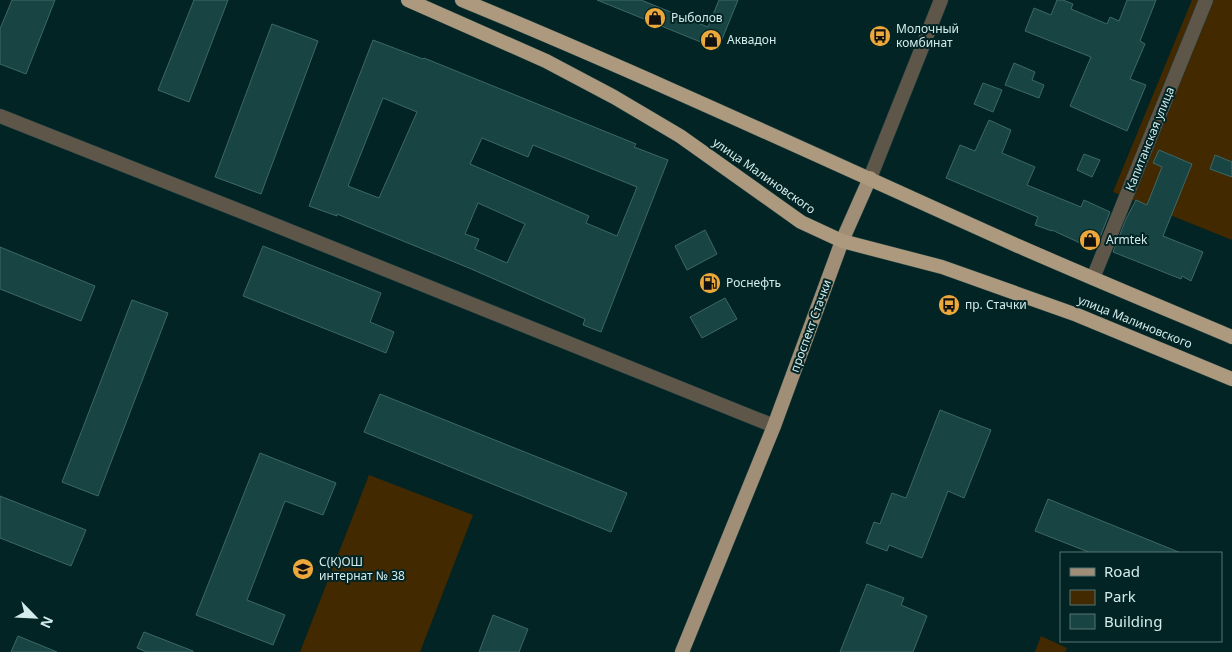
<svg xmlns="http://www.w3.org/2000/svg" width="1232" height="652" font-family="'Noto Sans',sans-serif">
<rect width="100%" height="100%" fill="#022424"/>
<g fill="#422900">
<polygon points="1192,0 1232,0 1232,240 1113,192"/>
<polygon points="369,475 473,515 420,652 300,652"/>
<polygon points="1041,636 1067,648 1065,652 1035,652"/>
</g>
<g fill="#184444" stroke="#3d6868" fill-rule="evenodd">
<polygon points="12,0 55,0 26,74 0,64 0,29"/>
<polygon points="194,0 228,0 189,102 158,90"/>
<polygon points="597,0 641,0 708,27 719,0 738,0 718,49"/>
<polygon points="1057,0 1063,0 1073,4 1071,9 1107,24 1110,17 1119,21 1127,0 1156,0 1140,41 1145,44 1130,79 1146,85 1127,131 1070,106 1091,57 1025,31 1034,8 1051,15"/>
<polygon points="272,24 318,41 261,194 215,177"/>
<path d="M 373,40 L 423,59 L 424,58 L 636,144 L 634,147 L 668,160 L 601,332 L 583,325 L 585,319 L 469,268 L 337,214 L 337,216 L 309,206 ZM 383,98 L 417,112 L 379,198 L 348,186 ZM 482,138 L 528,157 L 533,145 L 637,187 L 617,236 L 586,223 L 589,216 L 470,164 ZM 478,203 L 525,224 L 507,263 L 475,249 L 479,239 L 465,234 Z"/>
<polygon points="1014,63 1035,72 1032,80 1044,85 1039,98 1005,85"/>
<polygon points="983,83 1002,90 993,112 974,104"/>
<polygon points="989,120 1011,130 1002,153 1035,167 1027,185 1081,207 1084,200 1110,212 1097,245 1095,245 1093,249 1052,230 1052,231 1035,225 1038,217 946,178 960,145 975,151"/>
<polygon points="1159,150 1192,164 1163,236 1203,252 1191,281 1182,276 1181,279 1113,252 1126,219 1136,200 1147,205 1162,167 1153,163"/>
<polygon points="1084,154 1100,160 1092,177 1077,170"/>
<polygon points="1215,155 1232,162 1232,177 1210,169"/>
<polygon points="705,230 717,254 687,270 675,246"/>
<polygon points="263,246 381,293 370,322 394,332 386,353 243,296"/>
<polygon points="0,247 95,286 81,321 0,289"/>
<polygon points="725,298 737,319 702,338 690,317"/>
<polygon points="132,300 168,313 98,496 62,482"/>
<polygon points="380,394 627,493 611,532 364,432"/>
<polygon points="940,410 991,430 964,498 948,491 922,558 889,545 887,551 866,543 874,522 880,524 892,493 906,498"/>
<polygon points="260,453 336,483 323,515 285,501 247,600 285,615 273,645 196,615"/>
<polygon points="0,496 86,530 71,566 0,538"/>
<polygon points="1048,499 1181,553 1091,553 1035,531"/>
<polygon points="867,584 904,598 901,605 927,616 913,652 840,652"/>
<polygon points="493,615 528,629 519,652 479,652"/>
<polygon points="144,632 193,651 193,652 147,652 137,648"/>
<polygon points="18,636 57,652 11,652"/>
</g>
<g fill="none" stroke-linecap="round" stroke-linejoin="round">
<g stroke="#1f4040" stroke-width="15">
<polyline id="minor" points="1093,278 1206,0"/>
</g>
<g stroke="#1f4040" stroke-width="15">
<g id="tertiary">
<polyline points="0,116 255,217 774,426"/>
<polyline points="870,178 941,0"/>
</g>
</g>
<g stroke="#1f4040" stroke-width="15">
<polyline id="primary" points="682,652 774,426 842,241 870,178"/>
</g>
<g stroke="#1f4040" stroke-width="15">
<g id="trunk">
<polyline points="408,0 546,61 614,97 680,136 801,222 842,241 942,267 1077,315 1232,379"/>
<path d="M 462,0 C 649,77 833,163 1018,246 C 1089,277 1161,307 1232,337"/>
</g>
</g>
<use href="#minor" stroke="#5f564a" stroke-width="14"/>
<use href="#tertiary" stroke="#5f564a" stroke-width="14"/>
<use href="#primary" stroke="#a08e76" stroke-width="14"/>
<use href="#trunk" stroke="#ad997e" stroke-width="14"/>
</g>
<defs>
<g id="shop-disc" transform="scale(1.125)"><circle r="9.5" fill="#eda83b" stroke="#022424"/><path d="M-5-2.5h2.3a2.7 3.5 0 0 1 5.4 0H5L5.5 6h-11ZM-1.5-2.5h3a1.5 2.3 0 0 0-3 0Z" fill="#111"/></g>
<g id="bus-disc" transform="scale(1.125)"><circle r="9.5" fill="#eda83b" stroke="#022424"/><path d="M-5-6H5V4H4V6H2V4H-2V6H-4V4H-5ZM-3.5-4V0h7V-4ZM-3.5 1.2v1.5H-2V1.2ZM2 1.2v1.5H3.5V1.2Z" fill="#111"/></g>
<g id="fuel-disc" transform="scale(1.125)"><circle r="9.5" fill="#eda83b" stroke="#022424"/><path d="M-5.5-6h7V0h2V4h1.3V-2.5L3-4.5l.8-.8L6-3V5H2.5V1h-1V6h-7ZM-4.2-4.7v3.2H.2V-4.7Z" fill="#111"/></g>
<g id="school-disc" transform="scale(1.125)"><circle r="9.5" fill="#eda83b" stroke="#022424"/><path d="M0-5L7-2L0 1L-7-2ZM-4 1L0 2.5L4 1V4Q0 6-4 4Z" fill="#111"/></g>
</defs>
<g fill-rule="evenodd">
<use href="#shop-disc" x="655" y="18"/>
<use href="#bus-disc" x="880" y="36"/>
<use href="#shop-disc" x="711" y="40"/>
<use href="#shop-disc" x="1090" y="240"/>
<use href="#fuel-disc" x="710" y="283"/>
<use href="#bus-disc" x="949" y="305"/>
<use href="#school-disc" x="303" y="569"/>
</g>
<g text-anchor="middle" stroke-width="4" stroke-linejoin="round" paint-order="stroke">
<g font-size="12" fill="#d4ebeb" stroke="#022424" text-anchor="start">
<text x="671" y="22">Рыболов</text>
<text x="896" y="33">Молочный<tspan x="896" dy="14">комбинат</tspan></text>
<text x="727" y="44">Аквадон</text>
<text x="1106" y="244">Armtek</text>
<text x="726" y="287">Роснефть</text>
<text x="965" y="309">пр. Стачки</text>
<text x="319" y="566">С(К)ОШ<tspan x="319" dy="14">интернат № 38</tspan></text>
</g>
<g font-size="12" fill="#d4ebeb" stroke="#022424">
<text transform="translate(1150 139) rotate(-68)" y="4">Капитанская улица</text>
<text transform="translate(764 176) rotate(35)" y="4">улица Малиновского</text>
<text transform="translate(1135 322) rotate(22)" y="4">улица Малиновского</text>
<text transform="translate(811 326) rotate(-70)" y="4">проспект Стачки</text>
</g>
</g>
<rect x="1060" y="552" width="162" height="90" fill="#022424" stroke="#567474"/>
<rect x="1070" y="568" width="25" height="8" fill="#a08e76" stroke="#567474"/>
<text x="1104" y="577" font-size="15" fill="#d4ebeb">Road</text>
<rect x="1070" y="590" width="25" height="15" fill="#422900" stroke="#567474"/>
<text x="1104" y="602" font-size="15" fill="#d4ebeb">Park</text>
<rect x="1070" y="614" width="25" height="15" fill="#184444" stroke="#567474"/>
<text x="1104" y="627" font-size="15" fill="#d4ebeb">Building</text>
<g transform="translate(35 617) rotate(114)" stroke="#022424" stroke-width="4" paint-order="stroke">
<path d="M0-4L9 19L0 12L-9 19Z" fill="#d4ebeb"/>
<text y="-8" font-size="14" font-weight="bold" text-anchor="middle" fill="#d4ebeb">N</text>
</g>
</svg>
